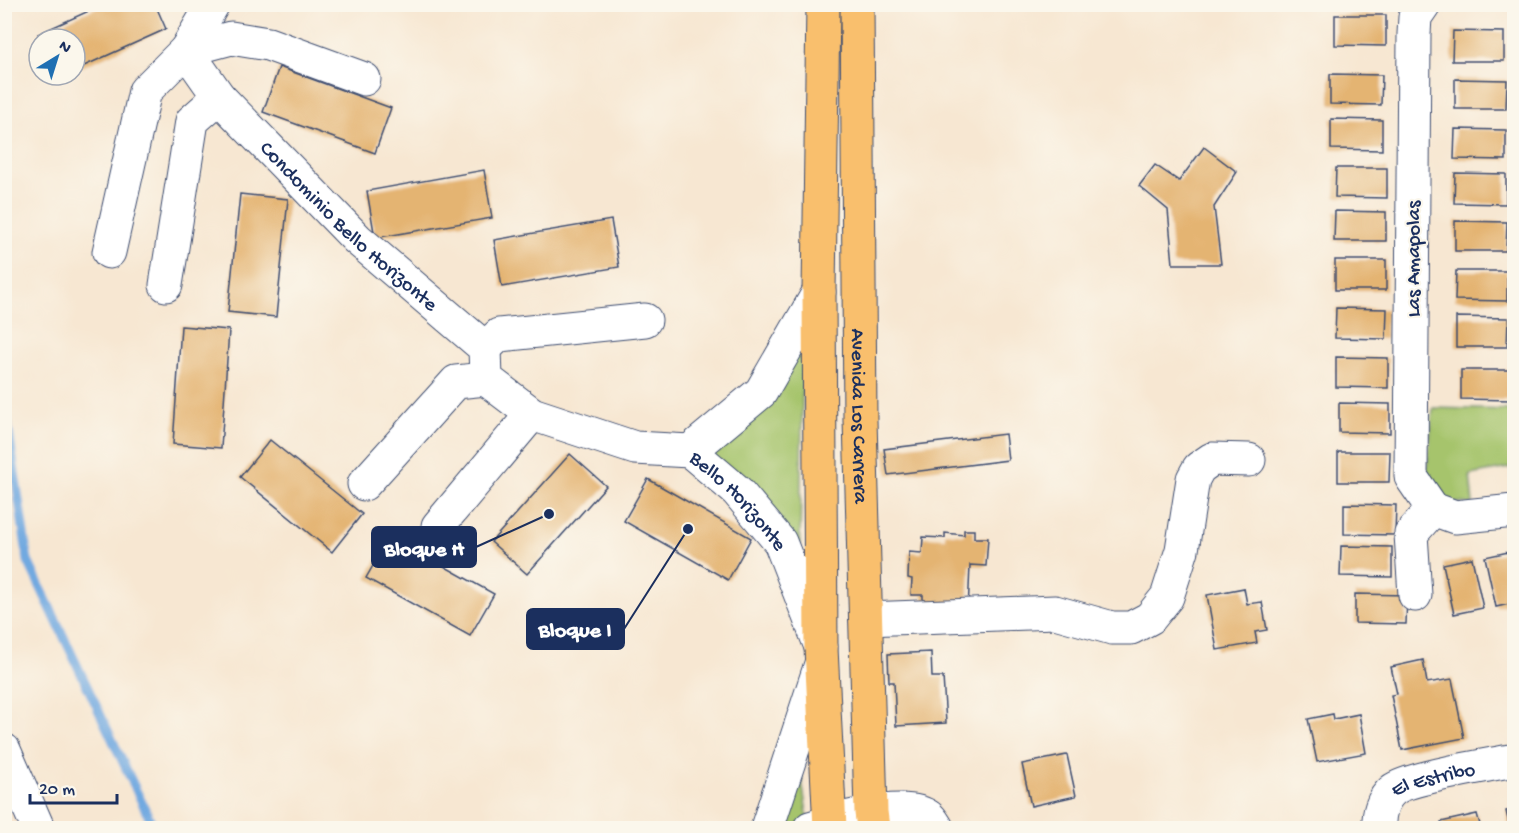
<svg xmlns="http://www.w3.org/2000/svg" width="1519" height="833" font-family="'Gochi Hand',sans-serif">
<rect width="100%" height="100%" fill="#fbf7ec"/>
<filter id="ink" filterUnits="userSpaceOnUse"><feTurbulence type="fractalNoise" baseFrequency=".0167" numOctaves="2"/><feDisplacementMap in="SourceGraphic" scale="12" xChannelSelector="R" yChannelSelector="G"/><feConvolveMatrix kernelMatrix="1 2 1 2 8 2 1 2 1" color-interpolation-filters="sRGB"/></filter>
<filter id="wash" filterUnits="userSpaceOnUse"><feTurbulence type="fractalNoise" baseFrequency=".008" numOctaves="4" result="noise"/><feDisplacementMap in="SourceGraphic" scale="24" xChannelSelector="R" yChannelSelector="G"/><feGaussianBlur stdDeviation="1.35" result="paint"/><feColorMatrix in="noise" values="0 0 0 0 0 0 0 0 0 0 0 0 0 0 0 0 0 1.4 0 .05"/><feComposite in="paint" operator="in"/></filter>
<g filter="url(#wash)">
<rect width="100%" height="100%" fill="#f7e7d2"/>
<g fill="#a6c46c" stroke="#607a65" stroke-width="1.5">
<polygon points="803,346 800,549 769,507 705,452"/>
<polygon points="1433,408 1514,410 1514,467 1470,475 1473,504 1445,502 1426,478"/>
<polygon points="801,775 808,819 791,828 777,828"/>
</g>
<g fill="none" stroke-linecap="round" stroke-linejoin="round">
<polyline stroke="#71a9e0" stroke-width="9" points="4,399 28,561 154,828"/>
</g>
<g id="blocks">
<g fill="#e4b472">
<polygon points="104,4 155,4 166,29 75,70 75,39 41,39 38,34"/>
<polygon points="1335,15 1386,15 1386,46 1335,45"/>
<polygon points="1453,31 1504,32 1504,61 1452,61"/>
<polygon points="279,67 391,108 375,153 263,112"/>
<polygon points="1330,74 1382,75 1381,105 1330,104"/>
<polygon points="1455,79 1507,80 1506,109 1455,109"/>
<polygon points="1331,119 1382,120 1382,150 1331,149"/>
<polygon points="1455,129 1506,130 1506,160 1454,159"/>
<polygon points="1204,147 1237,172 1214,207 1221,264 1173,264 1168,210 1139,186 1155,165 1179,181"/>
<polygon points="1336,168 1387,168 1387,198 1335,197"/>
<polygon points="484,170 492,218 375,238 367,191"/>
<polygon points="1455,173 1506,174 1506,204 1454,203"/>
<polygon points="240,194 288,199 276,317 228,312"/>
<polygon points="1335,211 1386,212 1386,241 1334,241"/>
<polygon points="611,220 619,267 502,287 494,240"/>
<polygon points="1455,221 1507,222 1506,251 1455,251"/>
<rect x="1335" y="260" width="51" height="30"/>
<polygon points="1456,271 1507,271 1507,301 1455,300"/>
<polygon points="1336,308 1387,309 1386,339 1335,338"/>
<polygon points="1456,317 1508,318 1507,347 1456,347"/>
<polygon points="181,326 229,330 221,448 173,444"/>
<polygon points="1336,357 1388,358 1388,388 1336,387"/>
<polygon points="1461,370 1513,370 1512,400 1461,399"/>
<polygon points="1339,403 1390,404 1390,433 1339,432"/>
<polygon points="1005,434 1008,460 888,475 884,449"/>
<polygon points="270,440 362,514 332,552 240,477"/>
<polygon points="1338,452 1390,452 1389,482 1338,482"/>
<polygon points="570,454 606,486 527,574 491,542"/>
<polygon points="648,479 751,538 728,580 624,521"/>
<polygon points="1344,504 1396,505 1395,535 1344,534"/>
<polygon points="964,530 974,530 974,538 988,538 986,566 970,565 968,612 923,603 923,595 911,595 912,579 908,578 909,552 922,553 923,537 945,538 945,533 964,535"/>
<polygon points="390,536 494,594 470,636 366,578"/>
<polygon points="1341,546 1392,547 1392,577 1340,576"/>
<polygon points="1513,551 1514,603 1496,607 1485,557"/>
<polygon points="1472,558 1483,608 1454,614 1443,564"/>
<polygon points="1244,588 1247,604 1262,602 1267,630 1255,632 1257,643 1217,650 1207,595"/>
<polygon points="1355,594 1407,595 1406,624 1355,623"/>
<polygon points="931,652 932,677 943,677 946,723 896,726 894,682 889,682 888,654"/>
<polygon points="1423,660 1427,683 1452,679 1464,738 1402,750 1391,695 1397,694 1391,667"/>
<polygon points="1333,714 1334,719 1359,714 1366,753 1317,762 1308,719"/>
<polygon points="1067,755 1076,796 1031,806 1022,764"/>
<polygon points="1514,809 1514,828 1510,828 1506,811"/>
<polygon points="1477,814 1481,828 1443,828 1441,822"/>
</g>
</g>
</g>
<g filter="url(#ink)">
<use href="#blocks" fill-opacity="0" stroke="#3c4b6f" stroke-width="1.5"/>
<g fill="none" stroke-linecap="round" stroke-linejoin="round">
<g stroke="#3c4b6f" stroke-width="35">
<g id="minor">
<path id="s1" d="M 213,4 L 186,50 L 219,97 L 357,239 L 485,348 L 486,379 L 532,414 L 635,448 L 690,451"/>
<polyline points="1424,4 1415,17 1414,34 1411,477 1433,509 1455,517 1514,511"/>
<polyline points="109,252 145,91 186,50 231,38 268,44 364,79"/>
<polyline points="166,285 192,121 219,97"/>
<polyline points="485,348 499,335 645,320"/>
<path id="s2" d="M 690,451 L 737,491 L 780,542 L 821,647"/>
<polyline points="690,451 761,392 819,292"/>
<polyline points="364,484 456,382 486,379"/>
<polyline points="438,526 532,414"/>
<polyline points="1415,595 1411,534 1433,509"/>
<polyline points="866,619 1055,612 1112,628 1131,628 1150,618 1167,597 1182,550 1193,479 1199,468 1212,459 1249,460"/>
<polyline points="4,750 38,828"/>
<polyline points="767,828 821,664"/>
<path d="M 810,828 C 835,820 907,799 929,817 C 932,819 935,825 937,828"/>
<path id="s3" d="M 1379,828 C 1378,815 1382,799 1393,790 C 1407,778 1491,765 1514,760"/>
</g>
</g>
<g stroke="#3c4b6f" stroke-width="35">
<g id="major">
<polyline points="823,4 819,292 821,648 830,828"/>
<path id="s4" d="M 857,4 L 860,420 L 871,812 L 873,828"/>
</g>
</g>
<use href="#minor" stroke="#fff" stroke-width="33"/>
<use href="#major" stroke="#f9bf6d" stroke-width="33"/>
</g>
</g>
<g text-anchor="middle" stroke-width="4.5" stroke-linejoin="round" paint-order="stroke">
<g font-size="21" fill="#1b2f5e" stroke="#fbf7ec">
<text dy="7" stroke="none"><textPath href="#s1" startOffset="294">Condominio Bello Horizonte</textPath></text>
<text transform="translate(1412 259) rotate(-90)" y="7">Las Amapolas</text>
<text dy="7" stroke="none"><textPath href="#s4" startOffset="412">Avenida Los Carrera</textPath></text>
<text dy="7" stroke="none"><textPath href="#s2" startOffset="70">Bello Horizonte</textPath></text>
<text dy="7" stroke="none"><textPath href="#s3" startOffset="84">El Estribo</textPath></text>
</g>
</g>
<path fill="none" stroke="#1b2f5e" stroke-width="2" d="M549 514L476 547M688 529L624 629"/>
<g fill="#1b2f5e" stroke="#fbf7ec" stroke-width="2">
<circle cx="549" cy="514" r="6"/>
<circle cx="688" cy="529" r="6"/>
</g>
<g fill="#1b2f5e" stroke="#1b2f5e" stroke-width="2">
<rect x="372" y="527" width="104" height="40" rx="6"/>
<rect x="527" y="609" width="97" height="40" rx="6"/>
</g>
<g font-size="22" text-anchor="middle" font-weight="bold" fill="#fff">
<text x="424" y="555">Bloque H</text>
<text x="575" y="636">Bloque I</text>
</g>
<rect width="1519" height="833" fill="none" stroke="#fbf7ec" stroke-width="24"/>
<g transform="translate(57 57) rotate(38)"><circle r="28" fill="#fbf7ec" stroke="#a1a7b3" stroke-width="1.5"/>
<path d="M0-4.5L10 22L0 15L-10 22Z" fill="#1f6fb2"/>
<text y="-9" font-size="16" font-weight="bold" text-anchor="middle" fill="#1b2f5e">N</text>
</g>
<path d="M30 794v9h87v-9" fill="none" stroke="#1b2f5e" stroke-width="3"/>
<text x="39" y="794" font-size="18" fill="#1b2f5e" stroke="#fbf7ec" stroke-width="4.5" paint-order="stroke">20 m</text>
</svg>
